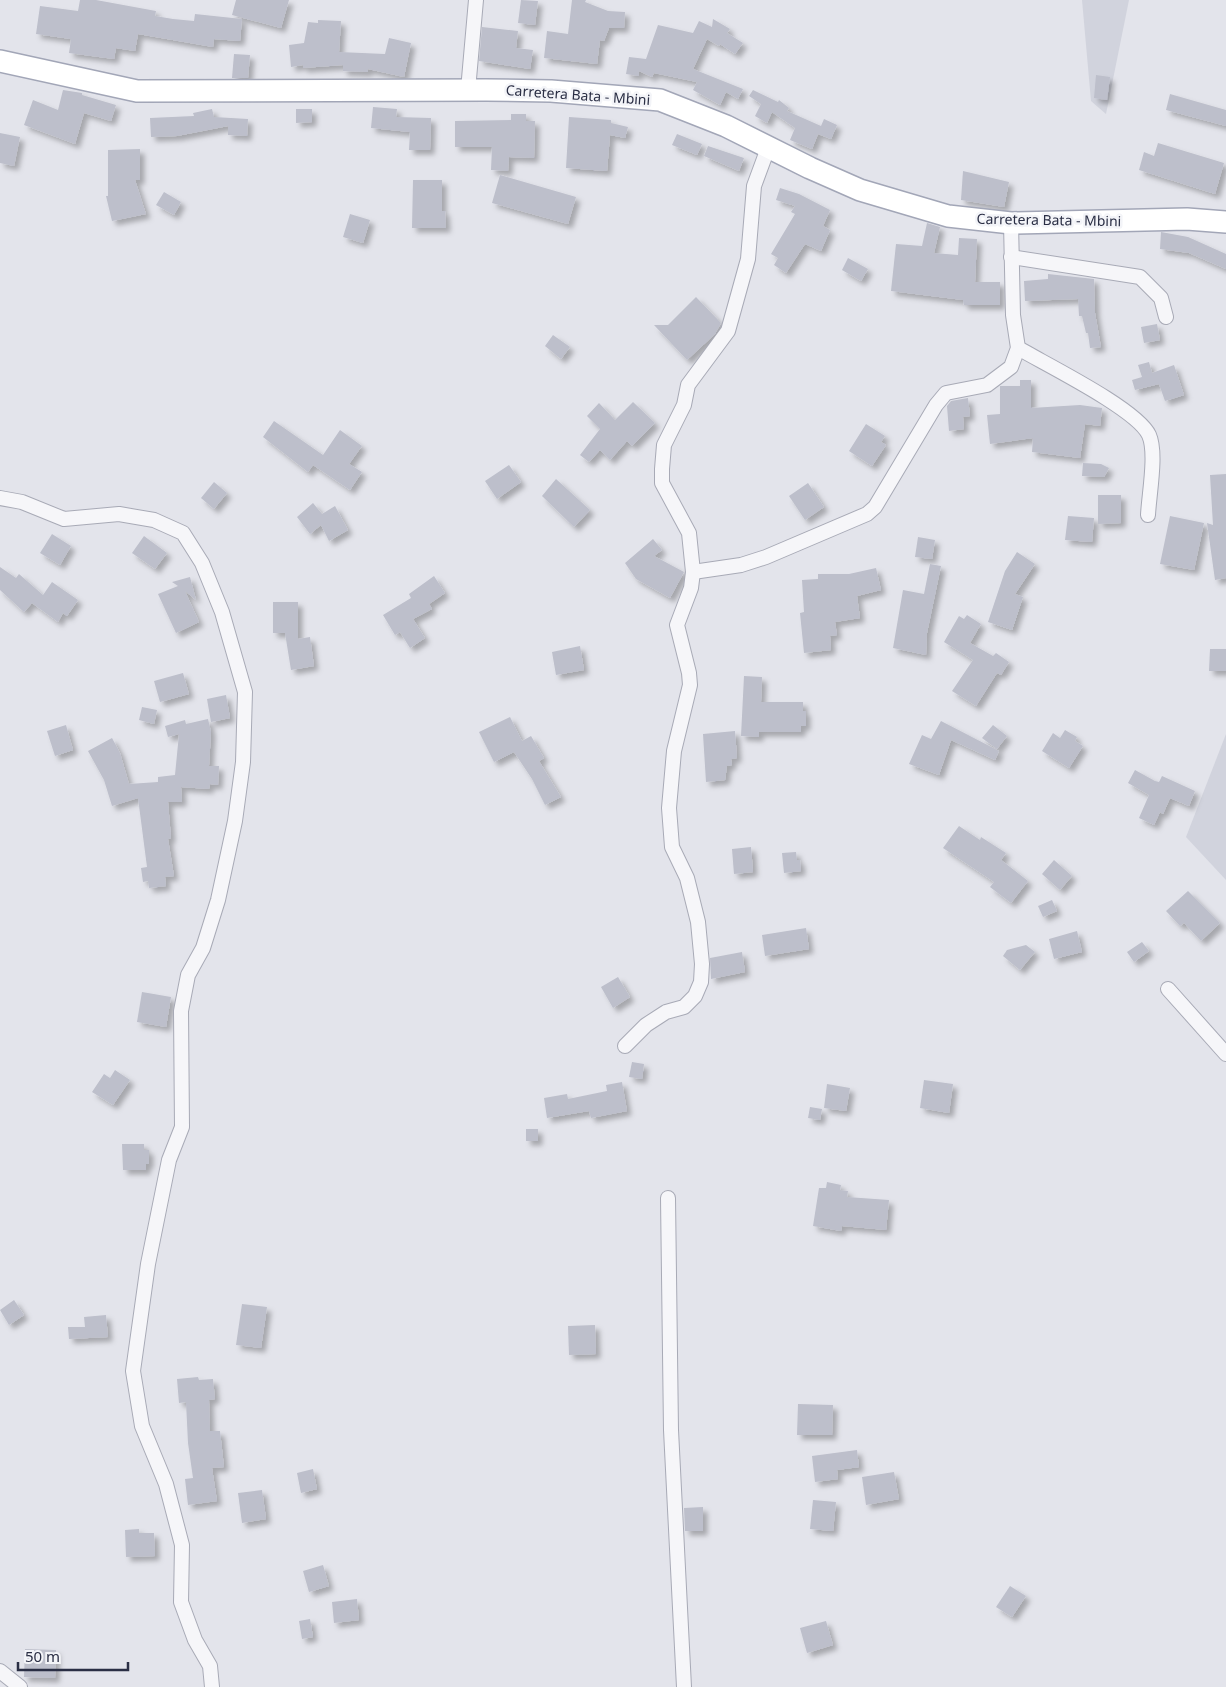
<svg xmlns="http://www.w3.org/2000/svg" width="1226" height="1687" font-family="'Noto Sans',sans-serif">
<defs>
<filter id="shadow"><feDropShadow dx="4.5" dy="4.5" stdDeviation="2.5" flood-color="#0004"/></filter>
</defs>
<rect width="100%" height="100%" fill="#e3e4eb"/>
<g fill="#d1d3dd">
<polygon points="1082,0 1129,0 1106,114 1091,101"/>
<polygon points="1226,734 1226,880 1186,837"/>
</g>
<g fill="#bdbfcb" filter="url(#shadow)">
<polygon points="80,0 96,0 156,11 155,16 173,19 194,21 195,14 242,19 240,41 214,39 213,47 138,34 135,51 116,48 114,59 69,53 71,39 36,34 40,6 78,11"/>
<polygon points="236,0 289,0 281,28 232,15"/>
<polygon points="521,0 538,1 535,25 518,23"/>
<polygon points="572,0 586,0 585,2 608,11 625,12 624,28 609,28 604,41 600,40 597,64 544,58 547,31 568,34"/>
<polygon points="713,19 730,29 727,33 743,43 735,54 720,44 719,46 707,39 693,69 743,89 738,99 726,92 720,105 693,90 697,82 654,73 652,77 639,71 639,76 626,74 629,57 646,59 658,25 693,33 699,21 712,27"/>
<polygon points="318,20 341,21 339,52 385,54 389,38 411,43 404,77 368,69 368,72 343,71 343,65 303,68 303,65 291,67 289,45 304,43 308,22 318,23"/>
<polygon points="482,27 518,31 516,48 533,50 530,69 479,61"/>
<polygon points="234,54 250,55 248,78 232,78"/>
<polygon points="1096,75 1110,77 1107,100 1094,98"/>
<polygon points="63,90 82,93 82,95 116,105 111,121 84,113 75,144 24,125 33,100 58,110"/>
<polygon points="753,90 778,102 779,100 789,108 787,111 821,126 824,119 837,125 831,139 818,134 812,149 790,140 795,128 772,112 767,123 755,116 761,104 749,96"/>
<polygon points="1170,94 1226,110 1226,126 1166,110"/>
<polygon points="373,107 397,109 396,117 431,118 430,150 409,150 410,132 371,128"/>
<polygon points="212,109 214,117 248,119 247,136 228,135 228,126 177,136 151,137 150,118 194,116 193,113"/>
<polygon points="296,109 312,109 312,122 296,123"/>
<polygon points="511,114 526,114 526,121 535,121 534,158 509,157 508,171 491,170 492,147 455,147 455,121 511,120"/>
<polygon points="569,117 611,120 611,123 628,127 625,138 610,135 607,171 566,168"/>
<polygon points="0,133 20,137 14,166 0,163"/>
<polygon points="677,134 702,144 697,155 672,145"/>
<polygon points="1158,143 1224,163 1215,194 1139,170 1144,152 1154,156"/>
<polygon points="708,146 744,158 739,171 704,156"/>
<polygon points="140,149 140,180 135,180 146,214 112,221 106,196 108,196 108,150"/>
<polygon points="963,171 1009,182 1004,207 961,200"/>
<polygon points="500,175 576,197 568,224 492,203"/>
<polygon points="413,180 442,180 442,211 445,211 446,228 412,228"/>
<polygon points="780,188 799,194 830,210 823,226 830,230 821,251 805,244 786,273 774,265 778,258 771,254 795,214 791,212 795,206 776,200"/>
<polygon points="164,192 181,202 174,215 156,205"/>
<polygon points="350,214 370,220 363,243 343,237"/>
<polygon points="927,223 940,227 934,253 958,255 959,238 977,239 975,282 1000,282 1000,305 964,305 963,300 891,291 896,244 922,246"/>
<polygon points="1161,232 1188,237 1226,254 1226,269 1189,253 1160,249"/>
<polygon points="848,258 868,269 861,281 842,270"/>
<polygon points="1048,274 1094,279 1095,313 1101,347 1090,348 1088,333 1086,333 1082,316 1079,316 1078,299 1025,301 1024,281 1048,279"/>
<polygon points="696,297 721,323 715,334 687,360 654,325 668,325"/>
<polygon points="1157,324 1160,340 1144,343 1141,327"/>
<polygon points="553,335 570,347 561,359 545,346"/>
<polygon points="1149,362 1152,373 1174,365 1184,395 1165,401 1159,384 1135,390 1132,380 1142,377 1138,365"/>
<polygon points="1020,380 1031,380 1031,408 1080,405 1102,408 1100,426 1085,424 1080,458 1032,452 1033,438 990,444 987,415 1000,414 1000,386 1020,386"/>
<polygon points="968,398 970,416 963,417 964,429 949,431 947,406 951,401"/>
<polygon points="633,402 655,423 632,446 627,441 610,460 600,450 589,462 580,455 600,429 587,416 599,403 615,420"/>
<polygon points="274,421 323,455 340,430 362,446 349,464 362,472 350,490 313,465 308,472 263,437"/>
<polygon points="866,424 885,436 881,442 886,445 872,466 849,451"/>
<polygon points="1083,463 1101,464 1109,468 1104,477 1082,476"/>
<polygon points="509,465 521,482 497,499 485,481"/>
<polygon points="1226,474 1226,578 1215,580 1207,523 1213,525 1210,475"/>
<polygon points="556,479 590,510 574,527 542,496"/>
<polygon points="214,482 227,493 214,509 201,498"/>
<polygon points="808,483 824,507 805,520 789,496"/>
<polygon points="1098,495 1121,495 1121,523 1098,524"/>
<polygon points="313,503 322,514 335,506 348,530 329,541 321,525 310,534 297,517"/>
<polygon points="1068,516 1094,518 1092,542 1065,540"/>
<polygon points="1170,516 1204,523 1194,570 1160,564"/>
<polygon points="52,534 71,546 60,565 40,553"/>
<polygon points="144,536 167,553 155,569 132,553"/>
<polygon points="918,537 935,540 932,559 915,557"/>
<polygon points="653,539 662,550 654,556 684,572 670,598 636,579 625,563"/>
<polygon points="1017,552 1035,564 1015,594 1023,597 1012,630 988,622 1005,571"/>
<polygon points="930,564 941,566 927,633 926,655 893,648 903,590 924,594"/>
<polygon points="0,567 16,578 19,574 43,595 52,582 78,600 67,616 63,613 58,622 32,603 24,612 0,590"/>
<polygon points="876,568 881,590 857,596 860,618 835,622 837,635 830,636 831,650 804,653 800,613 804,612 802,580 818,579 818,574 849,574"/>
<polygon points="434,576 445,593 429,604 432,609 413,619 425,638 410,648 400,632 395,635 383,615 411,598 409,594"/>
<polygon points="190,577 196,600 185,591 199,622 176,633 158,594 178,586 172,582"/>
<polygon points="273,602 298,602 298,639 310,637 314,666 291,670 285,633 273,633"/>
<polygon points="967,615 981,624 970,643 993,656 996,653 1009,662 1001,675 997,673 976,706 952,691 973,660 944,642 959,616 964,619"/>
<polygon points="580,646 584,670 556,675 552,652"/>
<polygon points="1210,649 1226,649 1226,671 1209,671"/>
<polygon points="183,673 189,694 160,702 154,681"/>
<polygon points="744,676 762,677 761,702 803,702 803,711 806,711 806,726 801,726 801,732 759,732 759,737 741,736"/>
<polygon points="226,695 230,718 211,722 207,699"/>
<polygon points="142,707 157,710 154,724 139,720"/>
<polygon points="510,717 522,741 531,736 544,758 539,761 561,797 545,805 532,779 514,752 494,762 479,732"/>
<polygon points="208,719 211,732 209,766 219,766 218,785 210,784 209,789 181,787 182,802 168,802 171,838 168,839 174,876 165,877 166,886 149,888 148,881 143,882 141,868 147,867 138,798 112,806 104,780 88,751 112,738 120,753 129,784 158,782 158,777 175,775 179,734 168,737 165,726 185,720 186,724"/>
<polygon points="941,721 999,751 995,760 951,740 939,775 909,764 922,735 931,739"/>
<polygon points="66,725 73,750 55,756 47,731"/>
<polygon points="993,725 1007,736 997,749 982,738"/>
<polygon points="1065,730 1077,737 1075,741 1083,746 1069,768 1042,751 1053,733 1060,738"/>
<polygon points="735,731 737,758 731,759 732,765 727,766 725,780 706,782 703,734"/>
<polygon points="1135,770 1155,781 1159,782 1162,776 1195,791 1189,806 1170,798 1163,814 1160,812 1154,825 1139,818 1149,795 1128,783"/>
<polygon points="959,826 980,840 981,837 1006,853 1001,860 1028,881 1011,903 990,887 994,882 943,848"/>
<polygon points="751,847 753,872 734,874 732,849"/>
<polygon points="796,852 797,860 800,860 801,871 784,873 782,853"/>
<polygon points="1054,860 1072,876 1060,890 1042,874"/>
<polygon points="1188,891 1220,923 1201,941 1184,923 1180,926 1166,911"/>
<polygon points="1052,900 1057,911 1043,917 1038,906"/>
<polygon points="806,928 809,949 765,956 762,935"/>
<polygon points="1077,931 1082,952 1054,959 1049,939"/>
<polygon points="1142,942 1149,951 1134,962 1127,952"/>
<polygon points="1026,945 1035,952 1020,970 1003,956 1007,950"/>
<polygon points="742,952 745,972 711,979 710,958"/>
<polygon points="618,977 630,997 613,1008 601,987"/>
<polygon points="142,992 171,997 166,1027 137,1022"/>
<polygon points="632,1062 644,1064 642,1079 629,1077"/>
<polygon points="115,1070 130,1080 113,1105 92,1092 104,1074 110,1078"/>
<polygon points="924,1080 953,1084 949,1113 920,1108"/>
<polygon points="622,1082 627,1111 591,1118 589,1111 547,1118 544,1098 567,1094 568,1099 607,1091 606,1085"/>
<polygon points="827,1084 850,1088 846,1111 824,1108"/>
<polygon points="810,1107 822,1109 820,1120 808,1118"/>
<rect x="526" y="1129" width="12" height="12"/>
<polygon points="122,1144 144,1144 144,1150 149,1150 149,1164 146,1164 146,1170 123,1170"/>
<polygon points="827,1182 841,1185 840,1190 848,1191 847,1197 889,1200 886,1230 842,1226 841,1231 813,1226 819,1188 826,1188"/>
<polygon points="14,1300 24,1315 9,1325 0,1310"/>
<polygon points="242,1304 267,1307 261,1348 236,1345"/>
<polygon points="106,1315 108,1337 69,1339 68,1327 85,1327 84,1317"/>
<polygon points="595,1325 596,1354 569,1355 568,1326"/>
<polygon points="198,1377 199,1380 213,1379 215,1399 209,1400 210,1431 220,1431 224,1467 212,1468 217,1501 188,1505 185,1479 193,1478 188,1443 186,1402 179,1403 177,1379"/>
<polygon points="798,1404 833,1405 832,1435 797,1435"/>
<polygon points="857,1450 859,1467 837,1470 838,1479 815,1482 812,1456"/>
<polygon points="313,1469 317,1489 301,1493 297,1473"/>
<polygon points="894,1472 899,1499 866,1505 862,1477"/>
<polygon points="262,1490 266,1519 242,1523 238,1493"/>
<polygon points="813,1500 836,1502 833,1531 810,1529"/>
<polygon points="703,1507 703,1531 685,1531 684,1508"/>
<polygon points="139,1529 139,1533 154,1533 155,1556 126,1557 125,1530"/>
<polygon points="323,1565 329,1586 309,1592 303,1571"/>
<polygon points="1010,1586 1026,1596 1012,1617 996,1607"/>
<polygon points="357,1599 359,1620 334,1623 332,1602"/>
<polygon points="310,1619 313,1637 302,1639 299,1621"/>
<polygon points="826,1621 833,1645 807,1653 800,1628"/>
<polygon points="25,1649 56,1650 55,1678 24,1677"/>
</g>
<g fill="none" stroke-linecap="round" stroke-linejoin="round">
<g stroke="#a8aab6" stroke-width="16">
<g id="minor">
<polyline points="468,90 476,0"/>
<polyline points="1011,257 1140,277 1161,298 1166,317"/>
<path d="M 1018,348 C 1045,364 1137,409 1149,435 C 1157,453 1149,494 1148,515"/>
<polyline points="0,498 22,502 64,519 119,514 154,520 183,533 202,563 222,612 245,692 243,762 235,821 218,900 203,948 188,975 181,1011 182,1127 169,1160 148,1264 133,1371 142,1426 166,1484 182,1545 181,1602 195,1640 210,1666 212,1687"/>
<polyline points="693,572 741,565 766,557 867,514 875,507 936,405 946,393 987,385 1011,367 1018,348 1013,315 1011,223"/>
<polyline points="1168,989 1226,1054"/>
<polyline points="625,1046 646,1025 666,1012 684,1007 695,996 701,982 702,964 698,922 687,878 672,847 669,808 674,751 690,685 689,673 677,625 691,588 693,572 689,533 662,483 662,469 664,445 684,405 688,385 728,331 748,259 754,186 768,148"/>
<polyline points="668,1198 671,1430 684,1687"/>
<polyline points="0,1671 20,1687"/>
</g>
</g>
<g stroke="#a2a6b7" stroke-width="24">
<polyline id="primary" points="0,61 137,91 486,90 551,91 660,100 726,126 810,168 860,190 948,216 1011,223 1187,219 1226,222"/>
</g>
<use href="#minor" stroke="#f6f6f9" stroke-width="14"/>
<use href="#primary" stroke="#fff" stroke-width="21"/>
</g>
<g text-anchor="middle" stroke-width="5" stroke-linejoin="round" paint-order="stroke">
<g font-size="14" fill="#2a2e44" stroke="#f3f4f8">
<text transform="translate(578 95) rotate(4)" y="5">Carretera Bata - Mbini</text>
<text transform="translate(1049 220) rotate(1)" y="5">Carretera Bata - Mbini</text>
</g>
</g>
<path d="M18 1662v8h110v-8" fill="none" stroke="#2a2e44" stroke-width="2.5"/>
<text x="25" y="1662" font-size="15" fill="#2a2e44" stroke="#f3f4f8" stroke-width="4" paint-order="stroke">50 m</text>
</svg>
